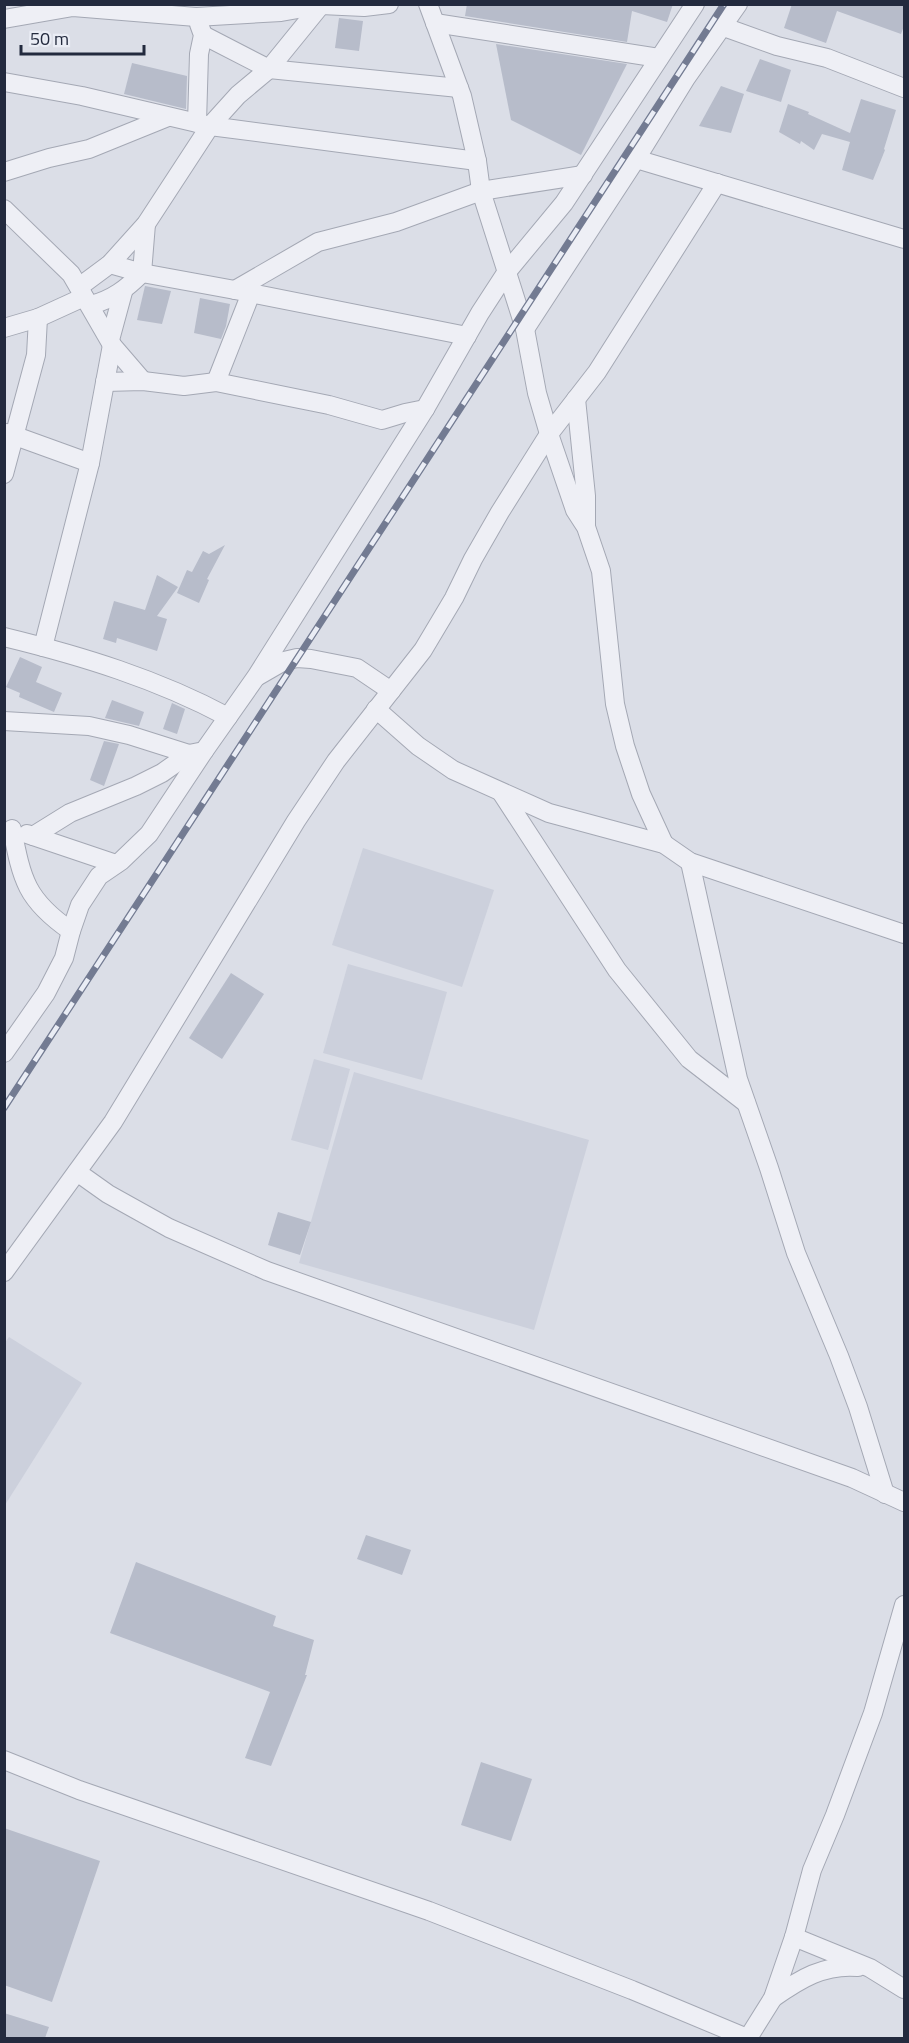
<svg xmlns="http://www.w3.org/2000/svg" width="909" height="2043" font-family="'Titillium Web',sans-serif">
<rect width="100%" height="100%" fill="#dbdee7"/>
<g fill="#ccd0dc">
<polygon points="363,848 494,890 462,987 332,945"/>
<polygon points="348,964 447,992 422,1080 323,1053"/>
<polygon points="314,1059 350,1069 328,1150 291,1140"/>
<polygon points="354,1072 589,1140 534,1330 299,1263"/>
<polygon points="9,1337 82,1383 5,1505 4,1344"/>
</g>
<g fill="#b7bcca">
<polygon points="467,4 673,4 667,22 632,11 627,42 465,16"/>
<polygon points="792,4 904,4 904,26 901,34 837,11 826,43 784,28"/>
<polygon points="339,18 363,21 359,51 335,48"/>
<polygon points="496,44 627,64 581,155 511,120"/>
<polygon points="760,59 791,70 781,102 746,91"/>
<polygon points="132,63 187,76 186,109 124,94"/>
<polygon points="721,86 744,94 731,133 699,126"/>
<polygon points="861,99 896,110 884,149 885,150 873,180 842,170 850,142 822,134 814,150 801,141 800,144 779,132 788,104 809,112 808,114 850,133"/>
<polygon points="145,286 171,291 162,324 137,320"/>
<polygon points="200,298 230,304 226,326 221,339 194,333"/>
<polygon points="225,545 207,579 209,580 199,603 177,593 187,570 192,572 203,551 209,554"/>
<polygon points="157,575 178,587 157,616 167,619 157,651 117,638 116,643 103,639 114,601 145,610"/>
<polygon points="20,657 42,667 36,682 62,693 54,712 19,697 20,693 6,687"/>
<polygon points="112,700 144,712 139,726 105,718"/>
<polygon points="172,703 185,709 177,734 163,729"/>
<polygon points="104,741 119,744 104,786 90,780"/>
<polygon points="231,973 264,994 222,1059 189,1038"/>
<polygon points="278,1212 311,1222 300,1255 268,1245"/>
<polygon points="366,1535 411,1550 402,1575 357,1559"/>
<polygon points="136,1562 276,1616 273,1626 314,1640 305,1675 307,1675 271,1766 245,1758 270,1692 110,1633"/>
<polygon points="481,1762 532,1779 511,1841 461,1825"/>
<polygon points="4,1828 100,1861 52,2002 4,1985"/>
<polygon points="4,2013 49,2027 45,2038 4,2038"/>
</g>
<g fill="none" stroke-linecap="round" stroke-linejoin="round">
<g stroke="#a4a8b4" stroke-width="20">
<g id="street">
<polyline points="428,4 462,96 477,161 481,191 525,329 537,393 549,434 575,510 586,527 601,571 615,704 625,746 641,794 664,844"/>
<polyline points="4,19 73,7 196,17 281,12 321,5 364,7 389,4"/>
<polyline points="435,23 659,58"/>
<polyline points="724,27 777,46 827,58 904,88"/>
<polyline points="203,35 269,69 459,88"/>
<polyline points="4,82 82,96 210,126 477,161"/>
<polyline points="197,123 199,54 203,35 199,24"/>
<polyline points="636,159 904,239"/>
<polyline points="4,172 49,158 89,149 168,117"/>
<polyline points="4,209 71,274 112,345 143,381"/>
<polyline points="110,264 142,273 235,290 467,336"/>
<polyline points="79,287 110,264 146,224 210,126 238,95 269,69 321,5"/>
<polyline points="235,290 318,242 396,222 481,191 583,175"/>
<path d="M 91,305 C 113,299 126,289 142,273 L 146,224"/>
<polyline points="4,328 38,318 84,297"/>
<polyline points="525,329 636,159 686,78 738,4"/>
<polyline points="110,340 123,292"/>
<polyline points="105,382 143,381 184,386 216,382 329,405 382,420 405,413 425,409"/>
<polyline points="216,382 251,293"/>
<polyline points="576,399 586,496 586,525"/>
<polyline points="7,433 90,463"/>
<polyline points="4,474 36,355 38,318"/>
<path d="M 4,637 C 82,656 157,679 228,717"/>
<polyline points="43,647 90,463 112,345"/>
<polyline points="258,676 284,661 297,658 311,659 357,668 391,691"/>
<polyline points="376,709 418,746 453,770 549,813 664,844 690,862 904,934"/>
<polyline points="4,721 89,726 129,735 189,754"/>
<polyline points="501,792 617,970 689,1059 746,1103"/>
<path d="M 12,829 C 22,880 26,900 71,931"/>
<polyline points="27,834 116,864"/>
<polyline points="33,836 70,813 136,786 162,773 189,754 204,751"/>
<polyline points="690,862 738,1079 769,1168 796,1253 839,1356 858,1407 885,1494"/>
<polyline points="4,1053 46,993 64,958 71,931 80,905 99,876 121,861 149,834 204,751 256,677 425,409 480,313 506,273 564,203 695,4"/>
<polyline points="77,1172 108,1194 169,1228 267,1271 852,1478 904,1502"/>
<polyline points="4,1272 113,1122 296,821 336,761 423,650 454,598 473,559 500,512 549,434 597,372 717,183"/>
<polyline points="4,1760 79,1790 429,1911 632,1990 747,2038"/>
<polyline points="794,1937 870,1968 904,1989"/>
<path d="M 773,1998 C 800,1979 824,1964 858,1967"/>
<polyline points="748,2038 773,1998 794,1937 812,1870 835,1815 873,1713 904,1605"/>
</g>
</g>
<use href="#street" stroke="#eeeff5" stroke-width="18"/>
<g stroke="#737b92" stroke-width="7">
<polyline id="rail" points="4,1108 724,4"/>
</g>
<use href="#rail" stroke="#eaedf5" stroke-width="4.5" stroke-dasharray="14" stroke-linecap="butt"/>
</g>
<rect width="909" height="2043" fill="none" stroke="#232a3e" stroke-width="12"/>
<path d="M21 45v9h123v-9" fill="none" stroke="#232a3e" stroke-width="3"/>
<text x="30" y="45" font-size="18" fill="#232a3e" stroke="#eaedf5" stroke-width="4.5" paint-order="stroke">50 m</text>
</svg>
